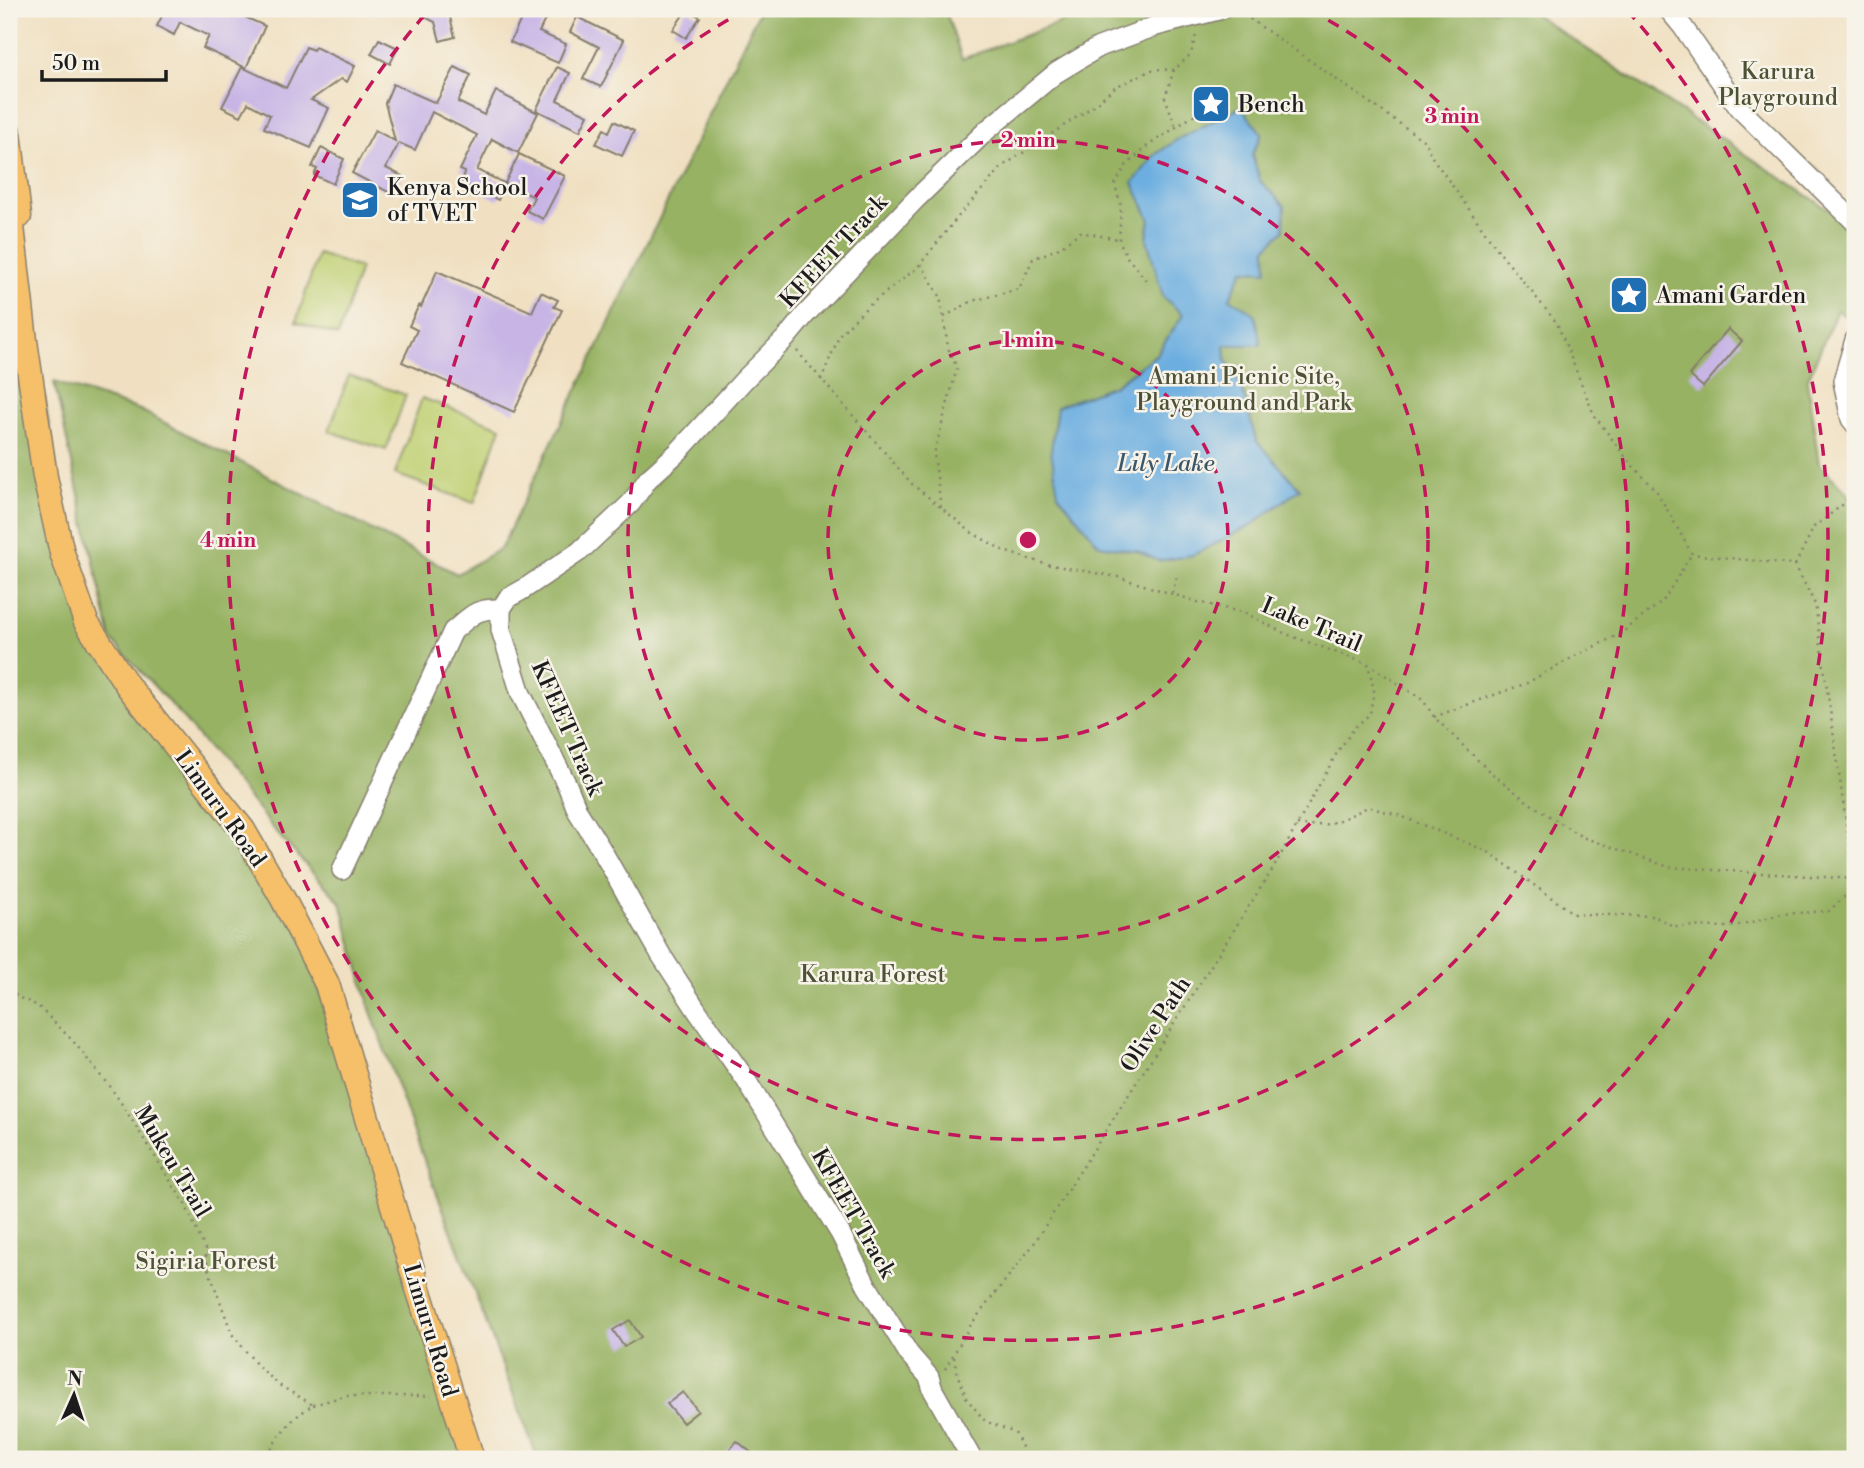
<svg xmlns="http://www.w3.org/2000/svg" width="1864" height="1468" font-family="'Libre Bodoni',serif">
<rect width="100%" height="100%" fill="#f7f3e8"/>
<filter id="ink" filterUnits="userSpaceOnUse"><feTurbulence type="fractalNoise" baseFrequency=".0143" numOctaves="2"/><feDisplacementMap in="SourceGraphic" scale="14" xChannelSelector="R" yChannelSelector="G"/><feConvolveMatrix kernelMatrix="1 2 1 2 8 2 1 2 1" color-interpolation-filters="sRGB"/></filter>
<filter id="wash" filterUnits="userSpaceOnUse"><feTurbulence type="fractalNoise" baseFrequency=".00686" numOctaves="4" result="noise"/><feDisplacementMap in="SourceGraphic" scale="28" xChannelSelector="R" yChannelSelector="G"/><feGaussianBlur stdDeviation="1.57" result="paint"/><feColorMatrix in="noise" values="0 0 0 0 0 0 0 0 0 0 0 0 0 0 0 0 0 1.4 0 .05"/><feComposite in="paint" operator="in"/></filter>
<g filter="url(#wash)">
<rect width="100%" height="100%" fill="#f0e0c1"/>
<g fill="#bfd072" stroke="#6e7647" stroke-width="2">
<polygon points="318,254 360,268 338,336 296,322"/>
<polygon points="349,375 406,395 386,450 329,431"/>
<polygon points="422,398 501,427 474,503 395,474"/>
</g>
<g fill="#97b264" stroke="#5a6740" stroke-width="2" fill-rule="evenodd">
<path d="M 760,9 L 945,9 L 962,59 L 1096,9 L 1534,9 L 1536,15 L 1855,227 L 1855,324 L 1837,310 L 1807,381 L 1819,464 L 1855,501 L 1855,1459 L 538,1459 L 417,1141 L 370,1009 L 341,903 L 283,840 L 177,711 L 111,639 L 54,382 L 140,410 L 457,574 L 501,548 ZM 1241,107 L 1252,154 L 1260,181 L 1285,206 L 1266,248 L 1243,270 L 1230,298 L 1225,345 L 1226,360 L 1242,389 L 1256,441 L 1300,489 L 1159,561 L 1137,551 L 1099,544 L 1057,407 L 1115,385 L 1157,354 L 1183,315 L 1147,239 L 1150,220 L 1155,155 L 1178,139 Z"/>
<polygon points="9,313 33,334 66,524 91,637 292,909 478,1459 9,1459"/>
</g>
<polygon fill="#6caee0" stroke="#44657e" stroke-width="2" points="1241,107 1262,134 1252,155 1260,181 1285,206 1284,230 1266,248 1267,271 1243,270 1230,298 1255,314 1261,345 1225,345 1226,360 1242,389 1256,440 1300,489 1252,525 1193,555 1159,561 1137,551 1099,545 1058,494 1051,451 1057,407 1115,385 1157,354 1183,315 1163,297 1147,239 1150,220 1133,183 1155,155 1178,139"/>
<g id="blocks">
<g fill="#c8b5e6">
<polygon points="152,9 240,9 238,14 265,26 246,68 203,48 209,36 180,22 174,35 157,26 163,14"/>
<polygon points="409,9 448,9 455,37 440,41 435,22"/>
<polygon points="526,9 550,9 539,32 566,44 558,63 510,42"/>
<polygon points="687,9 700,17 686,38 673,30"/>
<polygon points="577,17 624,40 601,87 583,79 599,47 570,32"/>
<polygon points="379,39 398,48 390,64 371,54"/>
<polygon points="306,47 313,50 315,47 355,66 347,82 341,79 311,100 329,108 311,148 264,128 270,115 248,103 241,116 222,107 242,67 286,88"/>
<polygon points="455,67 471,75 458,102 484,115 496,91 538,113 518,153 492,139 477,170 506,184 498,200 460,182 465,172 460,170 477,135 432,112 415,150 399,143 386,168 402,176 392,194 352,173 375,130 395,141 385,103 393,84 436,103"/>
<polygon points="557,67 570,73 557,100 588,115 580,131 536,110"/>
<polygon points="614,121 634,131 622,156 596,144 604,129 609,132"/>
<polygon points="321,148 344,159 333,184 314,175 317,169 312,167"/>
<polygon points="519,154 565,176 543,219 527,211 534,197 505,183"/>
<polygon points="437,271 532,312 541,292 558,300 554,307 562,310 514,412 402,362 417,330 409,326 419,305 421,307"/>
<polygon points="1728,329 1742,341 1703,387 1689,375"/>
<polygon points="630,1320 641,1337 624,1347 613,1330"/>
<polygon points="683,1392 698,1411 683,1423 667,1404"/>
<polygon points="737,1441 759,1459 733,1459 726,1453"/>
</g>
</g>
</g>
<g filter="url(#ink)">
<use href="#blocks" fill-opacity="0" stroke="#867e6e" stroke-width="2"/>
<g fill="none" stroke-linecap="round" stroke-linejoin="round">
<g stroke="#867e6e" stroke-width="22">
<g id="minor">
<polyline points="1668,9 1683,27 1739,108 1855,222"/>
<polyline points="1855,340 1843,381 1851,419 1855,424"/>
<path d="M 342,870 L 453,631 C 472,615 476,608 501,609"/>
<polyline points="972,1459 933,1390 929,1377 909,1354 867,1286 840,1233 746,1080 698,1012 661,955 601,849 578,812 567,785 521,694 501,630 501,609 508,598 524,589 580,551 631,503 648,479 678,452 745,379 786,338 805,315 915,200 987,130 1056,73 1099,47 1156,26 1222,9"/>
</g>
</g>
<g stroke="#867e6e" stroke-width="27">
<g id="major">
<polyline points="9,133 19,216"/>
<polyline points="9,200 25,341 45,477 62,553 86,622 127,685 243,830 283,899 327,984 414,1276 472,1459"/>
</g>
</g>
<g stroke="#867e6e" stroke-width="2.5" stroke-dasharray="2 5" stroke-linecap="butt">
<polyline points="1240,9 1246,16 1426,142 1432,157 1500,253 1557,323 1594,415 1630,463 1656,490 1692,554 1795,565 1815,604 1854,879"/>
<polyline points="1174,70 1165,97 1176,127"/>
<polyline points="921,264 940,296 948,348 957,368 934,454 941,508"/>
<polyline points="1146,280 1127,257 1119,240 1121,207 1115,184 1126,166 1146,147 1211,104"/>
<polyline points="944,317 972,301 1019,289 1033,259 1059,248 1080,232 1118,239"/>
<polyline points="797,351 912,484 971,532 1004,551 1045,564 1118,577 1198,602 1245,613 1286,634 1368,664 1423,700 1434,717 1489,771 1528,802 1582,837 1669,867 1855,879"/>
<polyline points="821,380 840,334 867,307 917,268 961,213 1003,166 1089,109 1115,87 1154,69 1174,70 1191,54 1196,35"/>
<polyline points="1795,565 1814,527 1855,495"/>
<polyline points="1172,593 1178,573"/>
<polyline points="1434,717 1527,683 1575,656 1620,634 1663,601 1691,555"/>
<path d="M 1297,825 C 1330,828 1339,820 1368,807 L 1398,815 L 1487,851 L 1574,914 L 1654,916 L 1673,926 L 1731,927 L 1782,914 L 1829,911 L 1851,891 L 1855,890"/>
<path d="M 9,990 L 20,998 L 38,1006 L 73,1041 L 116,1095 L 185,1204 L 205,1249 L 208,1268 L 232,1334 L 257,1365 L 279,1385 L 313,1405 C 289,1420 278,1434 266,1459"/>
<polyline points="954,1357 958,1376 967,1399 985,1421 1015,1433 1023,1449 1022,1459"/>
<polyline points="945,1369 972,1323 1033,1245 1182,1011 1274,867 1338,751 1355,727 1370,714 1374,690 1368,664"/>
<polyline points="313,1405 345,1396 431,1396"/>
</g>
<use href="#minor" stroke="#fff" stroke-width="19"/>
<use href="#major" stroke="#f6c06b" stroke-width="24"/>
</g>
</g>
<g fill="none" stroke="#c2185b" stroke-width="3.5" stroke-dasharray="12 9">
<circle cx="1028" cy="540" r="200"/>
<circle cx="1028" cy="540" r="400"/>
<path d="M1310 10A600 600 0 1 1 746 10"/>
<path d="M1627 10A800 800 0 1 1 429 10"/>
</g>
<defs>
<g id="sight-square" transform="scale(2.0125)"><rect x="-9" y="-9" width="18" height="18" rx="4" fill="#1f6fb2" stroke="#f7f3e8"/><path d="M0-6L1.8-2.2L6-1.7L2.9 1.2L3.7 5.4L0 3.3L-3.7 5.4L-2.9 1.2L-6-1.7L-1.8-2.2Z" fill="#fff"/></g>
<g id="university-square" transform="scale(2.0125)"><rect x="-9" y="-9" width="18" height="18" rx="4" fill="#1f6fb2" stroke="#f7f3e8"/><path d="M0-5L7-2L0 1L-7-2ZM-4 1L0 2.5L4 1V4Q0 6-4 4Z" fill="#fff"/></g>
</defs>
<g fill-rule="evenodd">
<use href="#sight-square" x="1211" y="104"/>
<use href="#university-square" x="360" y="200"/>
<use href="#sight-square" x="1629" y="295"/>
</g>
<g text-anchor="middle" stroke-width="5" stroke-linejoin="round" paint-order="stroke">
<g font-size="23" fill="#4d5236" stroke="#f7f3e8">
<text x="1778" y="79">Karura<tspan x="1778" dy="26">Playground</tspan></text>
<text x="1244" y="384">Amani Picnic Site,<tspan x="1244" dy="26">Playground and Park</tspan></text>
<text x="873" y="982">Karura Forest</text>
<text x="206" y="1269">Sigiria Forest</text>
</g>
<g font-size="23" fill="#1c1c1c" stroke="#f7f3e8" text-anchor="start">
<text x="1238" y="112">Bench</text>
<text x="387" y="195">Kenya School<tspan x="387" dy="26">of TVET</tspan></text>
<text x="1656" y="303">Amani Garden</text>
</g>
<g font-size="23" fill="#1c1c1c" stroke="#f7f3e8">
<text transform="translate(833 251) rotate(-47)" y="8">KFEET Track</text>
<text transform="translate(1312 624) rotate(23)" y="8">Lake Trail</text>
<text transform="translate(568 728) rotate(66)" y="8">KFEET Track</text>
<text transform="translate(221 808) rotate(54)" y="8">Limuru Road</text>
<text transform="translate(1155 1024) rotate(-57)" y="8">Olive Path</text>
<text transform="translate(173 1161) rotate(59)" y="8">Mukeu Trail</text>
<text transform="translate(854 1213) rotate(60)" y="8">KFEET Track</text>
<text transform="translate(431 1330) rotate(73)" y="8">Limuru Road</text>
</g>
<g font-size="24" font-style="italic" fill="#3c566a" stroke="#f7f3e8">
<text x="1166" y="471">Lily Lake</text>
</g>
</g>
<circle cx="1028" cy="540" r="10" fill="#c2185b" stroke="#f7f3e8" stroke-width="3.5"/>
<g font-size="21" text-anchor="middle" font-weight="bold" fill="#c2185b" stroke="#f7f3e8" stroke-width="5" stroke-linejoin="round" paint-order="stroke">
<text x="1452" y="123">3 min</text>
<text x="1028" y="147">2 min</text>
<text x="1028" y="347">1 min</text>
<text x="228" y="547">4 min</text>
</g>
<rect width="1864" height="1468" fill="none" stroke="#f7f3e8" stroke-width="35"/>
<g transform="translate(74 1395) rotate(3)" stroke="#f7f3e8" stroke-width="5" paint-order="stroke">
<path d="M0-5L12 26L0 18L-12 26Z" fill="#1c1c1c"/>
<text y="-10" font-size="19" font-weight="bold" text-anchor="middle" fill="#1c1c1c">N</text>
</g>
<path d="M42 70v10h124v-10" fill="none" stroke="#1c1c1c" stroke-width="3.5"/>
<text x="52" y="70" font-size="21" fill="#1c1c1c" stroke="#f7f3e8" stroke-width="5" paint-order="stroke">50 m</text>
</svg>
